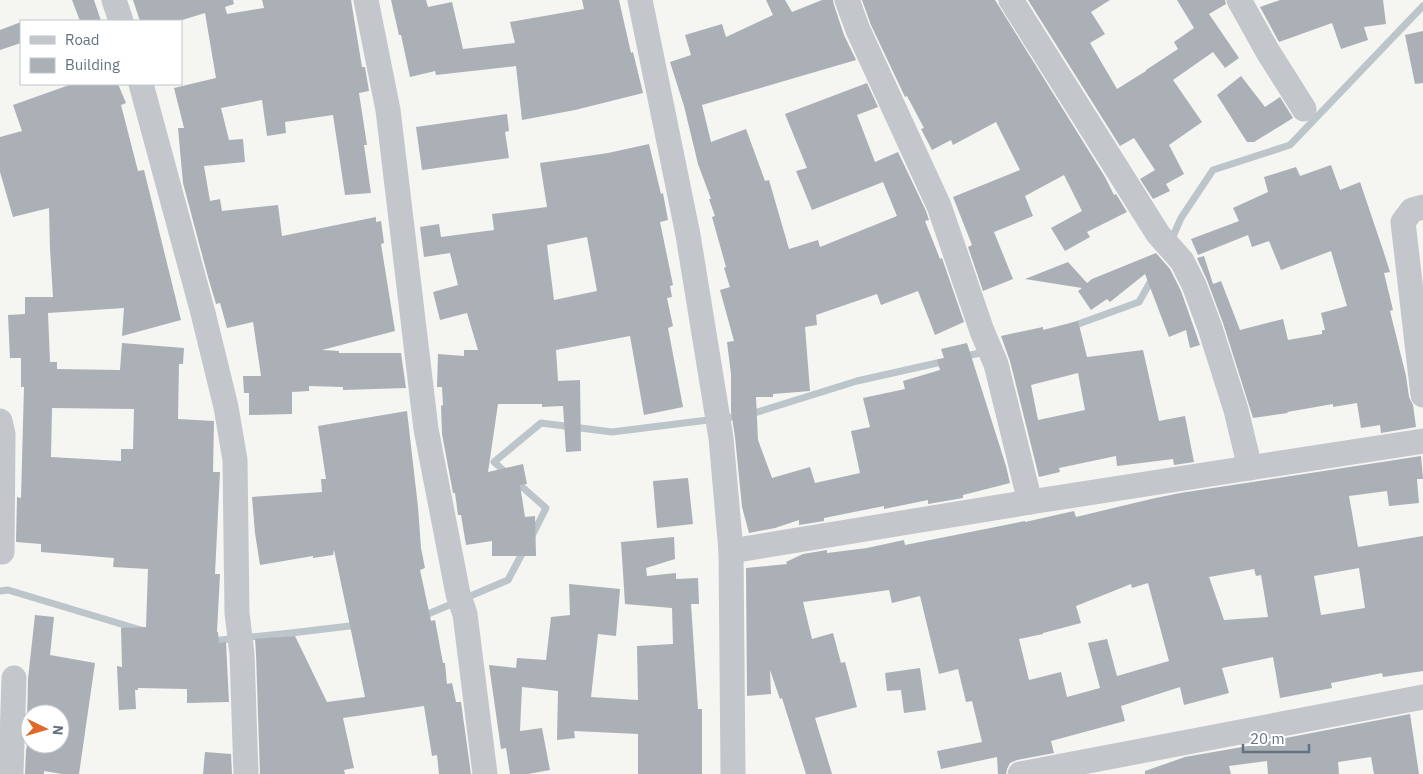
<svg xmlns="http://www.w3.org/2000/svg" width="1423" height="774" font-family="'IBM Plex Sans',sans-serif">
<rect width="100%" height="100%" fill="#f5f5f2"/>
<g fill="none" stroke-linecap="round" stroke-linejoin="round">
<g stroke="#bcc5ca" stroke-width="7">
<polyline points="1171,241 1181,218 1213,170 1290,145 1423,6"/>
<polyline points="1070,327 1139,302 1153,277"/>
<polyline points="961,357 985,352"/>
<polyline points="532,536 546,508 494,462 541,423 612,432 748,415 857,381 946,361"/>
<polyline points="0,591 8,590 141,630"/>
<polyline points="421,617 508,580 525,548"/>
<polyline points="210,641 291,633 358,625"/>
</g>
</g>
<g fill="#aab0b6" fill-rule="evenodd">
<polygon points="72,0 94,0 101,21 80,21"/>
<polygon points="133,0 233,0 234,4 225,7 227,14 264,8 262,0 351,0 362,67 365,67 369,91 359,93 367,145 364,145 371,193 345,195 333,115 285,122 286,133 267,136 262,100 221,108 229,140 243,139 245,162 204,166 210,201 220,199 222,211 278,205 282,236 376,217 376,222 381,221 384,243 381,244 395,331 322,350 339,351 339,353 401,353 406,388 343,390 343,387 309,386 309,391 292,392 292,414 249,415 249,393 244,393 243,376 261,376 253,322 227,328 220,303 216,304 208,277 183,183 178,128 184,128 174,88 216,78 205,13 179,21 140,21"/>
<polygon points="391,0 426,0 428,7 452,2 463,49 515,43 510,22 584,9 582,0 619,0 631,53 633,52 643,93 575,110 522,120 516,66 436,75 435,71 410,77 401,35 399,35"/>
<polygon points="766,0 785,0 792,12 822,0 833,0 834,5 844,35 856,60 702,105 711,142 746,129 765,181 769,180 789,249 818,240 820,247 897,216 883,182 812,210 796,171 807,168 785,114 867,83 878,107 857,115 875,162 898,152 926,211 929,220 925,221 940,259 942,258 964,322 935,335 918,291 881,305 877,294 816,315 817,325 805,327 810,391 773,394 773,397 756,397 758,440 772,478 810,467 815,483 860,473 851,431 870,427 863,398 905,389 903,381 940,370 937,360 944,358 941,349 967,343 1006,466 1010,483 963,495 963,498 928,504 928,500 884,509 884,506 824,518 824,521 799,525 799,520 775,528 749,533 742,507 735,437 731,411 731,374 727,342 734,341 720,290 730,287 724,268 726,267 712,217 715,216 709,199 711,199 698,164 684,106 670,62 691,55 685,35 722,24 726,37 773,15"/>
<polygon points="862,0 995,0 1105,177 1114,195 1116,194 1127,212 1087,232 1090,237 1065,251 1051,228 1082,211 1064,175 1025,196 1033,216 994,232 1013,279 983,291 968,247 972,245 953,197 1020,170 996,122 953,145 951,140 932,150 921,129 924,128 907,96 905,97 871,25"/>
<polygon points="1028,0 1110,0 1091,12 1105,34 1090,43 1117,89 1146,71 1146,70 1178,49 1174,42 1194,28 1177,0 1225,0 1226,4 1209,14 1239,58 1225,68 1213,52 1173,80 1202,122 1169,145 1184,174 1166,184 1170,191 1153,199 1140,179 1155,170 1134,138 1120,146"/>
<polygon points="1280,0 1383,0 1386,24 1364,27 1368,40 1341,49 1332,23 1279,42 1260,7"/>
<polygon points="21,22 21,43 0,50 0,30"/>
<polygon points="1423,31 1423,83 1415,84 1405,35"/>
<polygon points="1241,76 1265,107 1280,97 1293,118 1254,142 1247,142 1217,95"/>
<path d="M 72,84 L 118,84 L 126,103 L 121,105 L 138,171 L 144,170 L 181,320 L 122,336 L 124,308 L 48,313 L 50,362 L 57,362 L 57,369 L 120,370 L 122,343 L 184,348 L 183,364 L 179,364 L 178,419 L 214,421 L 213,472 L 220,472 L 215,574 L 220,574 L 217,632 L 218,632 L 219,643 L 226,642 L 229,702 L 187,703 L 187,689 L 138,688 L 138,690 L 135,690 L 136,709 L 119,710 L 117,666 L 122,667 L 121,628 L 146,627 L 148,569 L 113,567 L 114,558 L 41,552 L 41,544 L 16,542 L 17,497 L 21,498 L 24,387 L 21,387 L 21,358 L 10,358 L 8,315 L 25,314 L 25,297 L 53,297 L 50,249 L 49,208 L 13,217 L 0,172 L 0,137 L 22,131 L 13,105 ZM 52,408 L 134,409 L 133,449 L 121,449 L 121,461 L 51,457 Z"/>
<polygon points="507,114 509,131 505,132 509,158 422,170 416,127"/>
<path d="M 649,144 L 661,194 L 663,193 L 668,220 L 660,222 L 673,285 L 670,286 L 672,297 L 667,298 L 673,326 L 668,328 L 683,407 L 644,415 L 630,336 L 556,350 L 558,381 L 580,380 L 581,451 L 566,452 L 563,406 L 542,407 L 542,404 L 498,404 L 488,472 L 523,464 L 527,484 L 520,485 L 525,517 L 535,516 L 536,556 L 492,556 L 492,541 L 466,545 L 461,515 L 458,515 L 455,493 L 453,493 L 442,434 L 441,406 L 443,405 L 442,387 L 437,387 L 438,354 L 464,356 L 464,350 L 478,350 L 467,313 L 440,320 L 433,292 L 458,285 L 450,253 L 424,257 L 420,227 L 439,224 L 441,237 L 494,230 L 492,214 L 547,207 L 540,163 L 608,153 ZM 587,237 L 597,291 L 554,300 L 547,245 Z"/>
<polygon points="1331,165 1340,190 1360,182 1383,250 1390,272 1384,273 1393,310 1390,311 1406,376 1409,397 1413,405 1416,427 1381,433 1380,425 1361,428 1357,403 1333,407 1333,404 1287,412 1288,413 1253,418 1223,323 1207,280 1197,258 1204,256 1213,284 1221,281 1240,330 1283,319 1288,340 1322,334 1322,330 1325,330 1321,313 1347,306 1331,251 1281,270 1269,241 1252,247 1248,235 1198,255 1191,239 1239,221 1233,208 1268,192 1264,177 1296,167 1300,176"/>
<polygon points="1156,253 1170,269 1181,291 1200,345 1190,348 1186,330 1169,337 1145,274 1110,302 1107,299 1091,310 1078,291 1082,288 1025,279 1068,262 1087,283 1092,279"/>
<path d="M 1078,321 L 1087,357 L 1143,350 L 1159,421 L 1185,416 L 1194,462 L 1174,465 L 1173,459 L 1117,466 L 1116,456 L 1059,468 L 1060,472 L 1039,477 L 1010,361 L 1001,336 L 1043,327 L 1043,330 ZM 1078,373 L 1085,410 L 1038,420 L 1031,385 Z"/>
<polygon points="407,411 418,507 421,548 425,568 420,570 431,621 435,620 443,663 445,663 447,684 452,683 456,702 461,702 471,774 439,774 437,755 432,756 424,706 343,718 354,768 344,770 345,774 260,774 256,653 255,639 295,636 327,702 365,697 334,550 333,555 313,558 313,556 260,565 255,533 252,497 322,492 321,479 326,479 318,426"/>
<path d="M 1421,456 L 1423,479 L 1417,479 L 1419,503 L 1389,506 L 1387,491 L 1349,496 L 1358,547 L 1423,536 L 1423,671 L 1383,677 L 1382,673 L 1331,683 L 1332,688 L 1280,698 L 1273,657 L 1222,668 L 1229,693 L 1184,705 L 1180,687 L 1121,706 L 1125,721 L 1051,741 L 1054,753 L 1017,760 L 1010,763 L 1007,769 L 1006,774 L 998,774 L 997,757 L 941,769 L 937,751 L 982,742 L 972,701 L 966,702 L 958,669 L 939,674 L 920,596 L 892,603 L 889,590 L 803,602 L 812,639 L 833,633 L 841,663 L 845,662 L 857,707 L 815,718 L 832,774 L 806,774 L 782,698 L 780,699 L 770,670 L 771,694 L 747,696 L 746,568 L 787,564 L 786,562 L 803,554 L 827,550 L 827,553 L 867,548 L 904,540 L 905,545 L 1025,521 L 1025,522 L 1074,511 L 1076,517 L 1151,499 L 1180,493 ZM 1359,568 L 1365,608 L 1321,615 L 1314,576 ZM 1254,569 L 1256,576 L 1261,575 L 1268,617 L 1224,620 L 1209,577 ZM 1148,583 L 1169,661 L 1117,676 L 1107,639 L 1088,643 L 1100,688 L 1067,697 L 1061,672 L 1029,680 L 1019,639 L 1043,634 L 1043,633 L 1081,623 L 1076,606 L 1131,584 L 1132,588 Z"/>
<polygon points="688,478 693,524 657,528 653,481"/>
<polygon points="674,537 675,559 646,568 647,576 676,573 676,579 698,578 699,604 691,604 698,709 702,709 702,774 638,774 638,734 574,731 575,738 557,740 558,691 522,687 520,731 542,728 550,770 528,774 510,774 506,748 501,749 489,665 516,668 517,658 546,660 551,617 570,615 569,584 620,589 616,636 598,634 591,697 638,700 637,646 673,644 672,608 625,604 621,542"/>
<polygon points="35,615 54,617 50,655 95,663 79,774 62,774 44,771 44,774 25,774 26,751 30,727 30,744 60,744 60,714 30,714 30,725 27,725 28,679"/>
<polygon points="920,668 926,710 904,713 901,690 887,691 885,673"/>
<polygon points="1410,714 1419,774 1374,774 1371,757 1338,762 1339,774 1268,774 1267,761 1229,766 1231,774 1145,774 1145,771 1185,757 1265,743 1265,742"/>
<polygon points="205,752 231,754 232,774 203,774"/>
</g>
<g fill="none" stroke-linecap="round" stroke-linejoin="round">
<g stroke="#c3c6ca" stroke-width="25">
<polyline points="114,0 121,21"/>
<polyline points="366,0 388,110 426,429 458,594 465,614 485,774"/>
<polyline points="640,0 688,235 721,438 731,551 733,774"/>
<polyline points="847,0 858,30 939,206 982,331 996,364 1030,502"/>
<polyline points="1011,0 1158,234 1182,261 1194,285 1210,328 1236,410 1250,468"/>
<polyline points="1239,0 1268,52 1304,109"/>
<polyline points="141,84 203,313 226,407 235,460 237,613 242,654 246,774"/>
<polyline points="1423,207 1412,210 1403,222 1423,395"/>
<polyline points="0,421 3,434 2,552"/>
<polyline points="731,551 1030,502 1423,441"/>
<polyline points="11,774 14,678"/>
<polyline points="1020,774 1423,697"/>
</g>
</g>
<rect x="20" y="20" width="162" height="65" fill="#ffffff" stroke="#c1c7cd"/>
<rect x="30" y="36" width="25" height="8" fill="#c3c6ca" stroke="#c1c7cd"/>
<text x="65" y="45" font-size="15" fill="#657282">Road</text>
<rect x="30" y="58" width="25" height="15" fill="#aab0b6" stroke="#c1c7cd"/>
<text x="65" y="70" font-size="15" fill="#657282">Building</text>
<g transform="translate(45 729) rotate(95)"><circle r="24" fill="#ffffff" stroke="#c1c7cd"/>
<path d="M0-4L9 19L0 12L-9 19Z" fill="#df6929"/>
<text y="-8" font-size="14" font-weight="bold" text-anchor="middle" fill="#657282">N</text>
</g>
<path d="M1243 744v8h66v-8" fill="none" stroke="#657282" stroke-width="2.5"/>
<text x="1250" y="744" font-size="15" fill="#657282" stroke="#ffffff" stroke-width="4" paint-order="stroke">20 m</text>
</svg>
